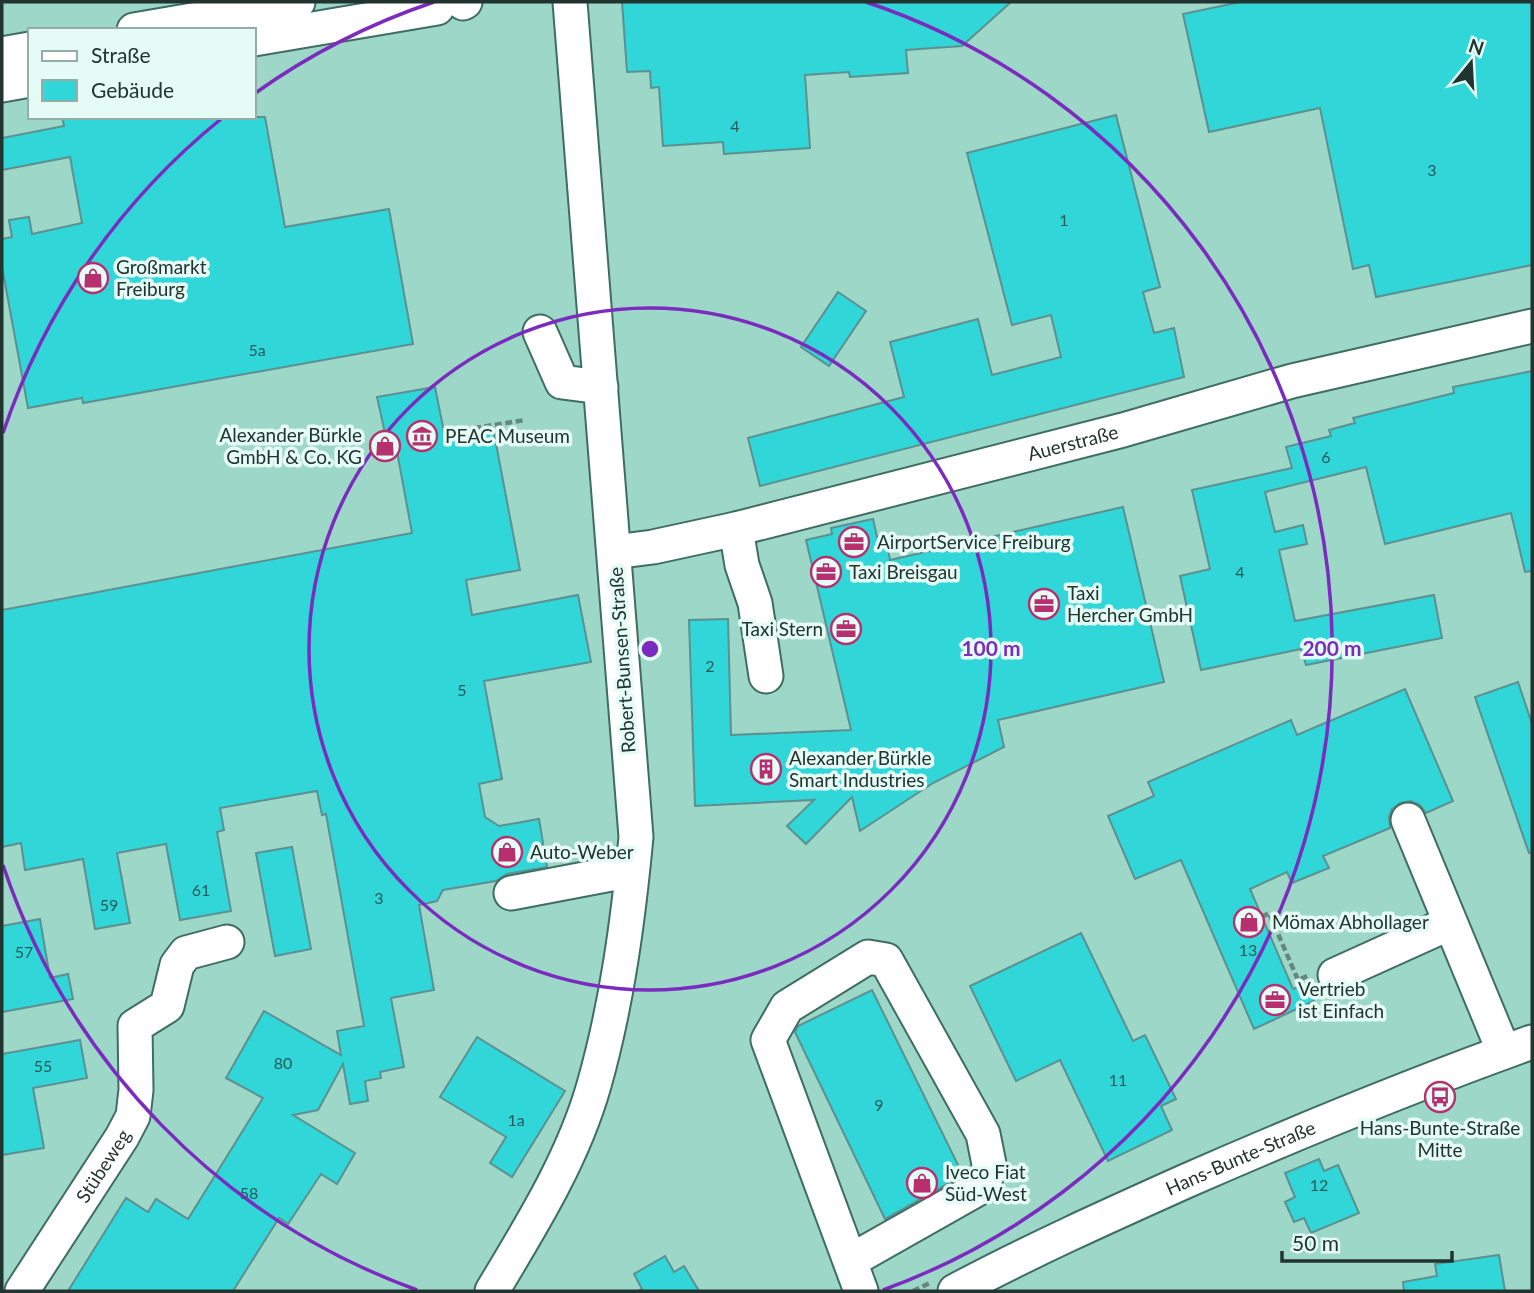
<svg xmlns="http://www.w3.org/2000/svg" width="1534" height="1293" font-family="Lato,sans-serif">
<rect width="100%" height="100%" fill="#b0e1d4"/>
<path fill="#9cd7c7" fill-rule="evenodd" d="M 2,2 L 1532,2 L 1532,1291 L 2,1291 ZM 30,30 L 254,30 L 254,117 L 30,117 Z"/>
<g fill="#30d6d8" stroke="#5d9090" stroke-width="2">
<polygon points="622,2 1011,2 962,46 906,50 908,73 850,77 849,72 805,75 810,148 724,154 723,142 663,146 659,87 651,88 650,71 627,72"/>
<polygon points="1240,2 1532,2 1532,265 1376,297 1369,265 1353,269 1320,108 1209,132 1183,14"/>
<polygon points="1116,115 1160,287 1143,292 1154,333 1174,328 1184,377 760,486 748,438 904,397 890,342 978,319 992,375 1061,357 1051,315 1012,325 967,153"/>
<polygon points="62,117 265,117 285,227 389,209 413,344 83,403 82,398 28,408 2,267 2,239 12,237 9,220 29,217 32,234 82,223 70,157 2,170 2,138 64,126"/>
<polygon points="838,292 866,311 829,366 801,347"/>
<polygon points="1532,371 1532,571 1525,572 1511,513 1385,544 1366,467 1265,492 1275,532 1303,525 1307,544 1279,550 1295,621 1434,595 1442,638 1306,665 1301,649 1201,670 1180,576 1210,569 1192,490 1292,468 1286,447 1331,436 1329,430 1355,423 1353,418 1454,393 1453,387"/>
<polygon points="435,387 445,437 493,428 520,570 466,580 472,615 578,595 591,662 484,681 502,779 479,784 485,817 499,826 539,819 547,867 507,874 496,881 443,890 437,901 419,905 434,990 391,998 404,1067 380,1072 381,1078 365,1081 368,1101 350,1104 343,1064 318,1110 293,1115 355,1153 337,1184 321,1174 288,1224 279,1218 233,1291 68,1291 126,1198 148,1212 156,1199 188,1219 263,1098 226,1078 264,1011 341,1055 337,1031 364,1026 326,814 322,815 317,791 220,808 224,830 217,832 231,911 180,920 166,844 117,853 130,923 95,929 83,859 25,870 21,843 2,847 2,610 412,533 396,446 388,447 377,397"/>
<polygon points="1123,507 1164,682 998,720 1004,747 933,783 860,831 852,797 806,844 787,826 814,800 695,806 689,620 728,619 731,735 851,730 806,540 832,534 831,528 873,519 877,537 885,535 890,560"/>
<polygon points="1518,682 1532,724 1532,852 1529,853 1475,697"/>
<polygon points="1405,689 1453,801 1426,813 1420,805 1411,801 1400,803 1392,809 1389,817 1390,828 1323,856 1329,868 1292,883 1287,872 1250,889 1293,989 1306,984 1314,1001 1254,1029 1181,860 1135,879 1108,816 1154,796 1148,782 1291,720 1297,735"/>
<polygon points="292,847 311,949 275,956 256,853"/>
<polygon points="40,919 50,978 68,974 73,999 2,1012 2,926"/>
<polygon points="1081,933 1133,1041 1145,1035 1176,1099 1161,1106 1172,1130 1108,1161 1060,1060 1016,1081 970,986"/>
<polygon points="872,990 963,1175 885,1219 795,1032 798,1026"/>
<polygon points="477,1037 565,1091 512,1177 490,1163 506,1137 440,1097"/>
<polygon points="80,1040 87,1078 33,1088 44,1148 2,1155 2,1054"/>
<polygon points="1319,1159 1324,1171 1338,1165 1359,1213 1311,1233 1304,1218 1294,1222 1285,1202 1295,1197 1285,1173"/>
<polygon points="1499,1255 1505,1291 1404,1291 1403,1282 1437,1276 1435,1264"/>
<polygon points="665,1256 674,1272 684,1266 699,1291 638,1291 642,1289 634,1274"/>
</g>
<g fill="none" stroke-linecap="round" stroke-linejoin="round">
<g stroke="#3f6d62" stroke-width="37">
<g id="minor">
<polyline points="463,3 465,2"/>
<polyline points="134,30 298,2"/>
<polyline points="254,39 437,8"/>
<polyline points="2,54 30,49"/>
<polyline points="2,85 30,80"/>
<polyline points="540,332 562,382 601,387"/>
<polyline points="736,529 742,565 755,603 766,676"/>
<path id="s1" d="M 614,552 L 653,547 L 736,529 L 1123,430 L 1292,381 L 1532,326"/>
<polyline points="1408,820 1504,1052"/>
<polyline points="511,893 632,870"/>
<polyline points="1335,975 1450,923"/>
<polyline points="850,1261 981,1187 990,1169 983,1134 886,960 868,957 787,1007 768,1040 861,1291"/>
<path id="s2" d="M 22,1291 L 122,1137 L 133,1116 L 136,1090 L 135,1026 L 167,1006 L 177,965 L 186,953 L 227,942"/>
<path d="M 492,1291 C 531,1226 573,1159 594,1085 C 617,1004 628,921 636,837 L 570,2"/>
<path id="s3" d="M 955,1291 C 1030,1251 1108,1216 1186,1181 C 1300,1131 1415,1084 1532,1042"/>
</g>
</g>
<g stroke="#66877f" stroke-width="4.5" stroke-dasharray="7 3.5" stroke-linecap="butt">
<polyline points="443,433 525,420"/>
<polyline points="1262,917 1269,913 1298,980 1310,975"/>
<polyline points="913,1291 930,1283"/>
</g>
<use href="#minor" stroke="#fff" stroke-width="33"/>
</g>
<g fill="none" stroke="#7b2cbf" stroke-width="3.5">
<circle cx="650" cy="649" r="341"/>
<path d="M417 1290A682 682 0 0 1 3 865M3 433A682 682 0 0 1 221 119M254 94A682 682 0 0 1 434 2M866 2A682 682 0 0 1 883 1290"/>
</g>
<defs>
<g id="shop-ring" transform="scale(1.575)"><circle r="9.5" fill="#e4fcf5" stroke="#b72f6f" stroke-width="1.5"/><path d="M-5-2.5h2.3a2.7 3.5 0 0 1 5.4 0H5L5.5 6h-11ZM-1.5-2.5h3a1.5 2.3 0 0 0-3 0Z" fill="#b72f6f"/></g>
<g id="museum-ring" transform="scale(1.575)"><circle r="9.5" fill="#e4fcf5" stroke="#b72f6f" stroke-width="1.5"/><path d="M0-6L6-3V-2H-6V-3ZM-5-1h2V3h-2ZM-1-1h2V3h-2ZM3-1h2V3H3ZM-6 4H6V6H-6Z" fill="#b72f6f"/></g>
<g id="office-ring" transform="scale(1.575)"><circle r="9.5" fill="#e4fcf5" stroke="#b72f6f" stroke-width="1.5"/><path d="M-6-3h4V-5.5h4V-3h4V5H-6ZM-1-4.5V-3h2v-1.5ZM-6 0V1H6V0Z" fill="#b72f6f"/></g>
<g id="building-ring" transform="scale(1.575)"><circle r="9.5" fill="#e4fcf5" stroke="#b72f6f" stroke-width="1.5"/><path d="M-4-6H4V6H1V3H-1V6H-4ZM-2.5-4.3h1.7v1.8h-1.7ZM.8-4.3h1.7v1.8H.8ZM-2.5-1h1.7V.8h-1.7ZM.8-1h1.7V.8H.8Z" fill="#b72f6f"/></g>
<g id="bus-ring" transform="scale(1.575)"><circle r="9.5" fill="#e4fcf5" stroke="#b72f6f" stroke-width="1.5"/><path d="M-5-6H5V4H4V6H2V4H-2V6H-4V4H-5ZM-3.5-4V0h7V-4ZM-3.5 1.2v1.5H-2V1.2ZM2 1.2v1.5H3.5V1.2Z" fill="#b72f6f"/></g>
</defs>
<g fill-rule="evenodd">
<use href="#shop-ring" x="93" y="278"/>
<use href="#museum-ring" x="422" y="436"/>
<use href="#shop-ring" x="385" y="446"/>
<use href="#office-ring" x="854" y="542"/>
<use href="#office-ring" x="826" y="572"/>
<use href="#office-ring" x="1044" y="604"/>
<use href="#office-ring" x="846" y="629"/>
<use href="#building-ring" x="766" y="769"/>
<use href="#shop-ring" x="507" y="852"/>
<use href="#shop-ring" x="1249" y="922"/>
<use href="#office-ring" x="1275" y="1000"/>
<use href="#bus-ring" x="1440" y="1097"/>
<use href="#shop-ring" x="922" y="1183"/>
</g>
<g text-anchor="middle" stroke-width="7" stroke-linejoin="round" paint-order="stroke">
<g font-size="16" fill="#255c59">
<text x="735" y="132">4</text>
<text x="1432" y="176">3</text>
<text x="1064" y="226">1</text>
<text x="257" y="356">5a</text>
<text x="1326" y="463">6</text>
<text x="1240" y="578">4</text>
<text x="710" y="672">2</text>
<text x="462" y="696">5</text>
<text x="201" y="896">61</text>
<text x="379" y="904">3</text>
<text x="109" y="911">59</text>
<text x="1248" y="956">13</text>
<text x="24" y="958">57</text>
<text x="283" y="1069">80</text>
<text x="43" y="1072">55</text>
<text x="1118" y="1086">11</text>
<text x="879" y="1111">9</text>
<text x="516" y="1126">1a</text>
<text x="1319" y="1191">12</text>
<text x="249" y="1199">58</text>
</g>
<g font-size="19" fill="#21342f" stroke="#e4fcf5" text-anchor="start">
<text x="116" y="274">Großmarkt<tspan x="116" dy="22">Freiburg</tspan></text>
<text x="362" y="442" text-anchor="end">Alexander Bürkle<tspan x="362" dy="22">GmbH &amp; Co. KG</tspan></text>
<text x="445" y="443">PEAC Museum</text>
<text x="877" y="549">AirportService Freiburg</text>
<text x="849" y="579">Taxi Breisgau</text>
<text x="1067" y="600">Taxi<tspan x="1067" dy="22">Hercher GmbH</tspan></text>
<text x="823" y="636" text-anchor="end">Taxi Stern</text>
<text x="789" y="765">Alexander Bürkle<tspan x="789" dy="22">Smart Industries</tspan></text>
<text x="530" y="859">Auto-Weber</text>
<text x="1272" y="929">Mömax Abhollager</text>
<text x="1298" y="996">Vertrieb<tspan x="1298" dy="22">ist Einfach</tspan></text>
<text x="1440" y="1135" text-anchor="middle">Hans-Bunte-Straße<tspan x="1440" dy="22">Mitte</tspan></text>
<text x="945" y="1179">Iveco Fiat<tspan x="945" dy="22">Süd-West</tspan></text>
</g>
<g font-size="19" fill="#21342f" stroke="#e4fcf5">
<text dy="7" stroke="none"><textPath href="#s1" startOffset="472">Auerstraße</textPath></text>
<text transform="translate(622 660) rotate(-94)" y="7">Robert-Bunsen-Straße</text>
<text dy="7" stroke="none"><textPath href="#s3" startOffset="315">Hans-Bunte-Straße</textPath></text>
<text dy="7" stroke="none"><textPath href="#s2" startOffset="149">Stübeweg</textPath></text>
</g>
</g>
<circle cx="650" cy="649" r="10" fill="#7b2cbf" stroke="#e4fcf5" stroke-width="3.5"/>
<g font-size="21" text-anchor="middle" font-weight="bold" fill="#7b2cbf" stroke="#e4fcf5" stroke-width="7" stroke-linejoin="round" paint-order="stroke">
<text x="991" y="656">100 m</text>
<text x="1332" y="656">200 m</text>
</g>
<rect width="1534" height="1293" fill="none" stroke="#21342f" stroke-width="7"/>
<rect x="28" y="28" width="228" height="91" fill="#e4fcf5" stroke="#96aca6" stroke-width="2"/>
<rect x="42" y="51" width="35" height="10" fill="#ffffff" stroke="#96aca6" stroke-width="2"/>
<text x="91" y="63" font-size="21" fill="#21342f">Straße</text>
<rect x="42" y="80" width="35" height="21" fill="#30d6d8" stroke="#96aca6" stroke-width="2"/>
<text x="91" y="98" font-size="21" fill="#21342f">Gebäude</text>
<g transform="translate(1471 63) rotate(18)" stroke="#e4fcf5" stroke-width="5" paint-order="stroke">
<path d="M0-5L12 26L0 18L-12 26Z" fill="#21342f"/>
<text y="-10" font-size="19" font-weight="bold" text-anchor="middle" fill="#21342f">N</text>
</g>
<path d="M1282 1251v10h170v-10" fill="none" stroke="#21342f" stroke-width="3.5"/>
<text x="1292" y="1251" font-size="21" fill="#21342f" stroke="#e4fcf5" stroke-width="5" paint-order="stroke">50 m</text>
</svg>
